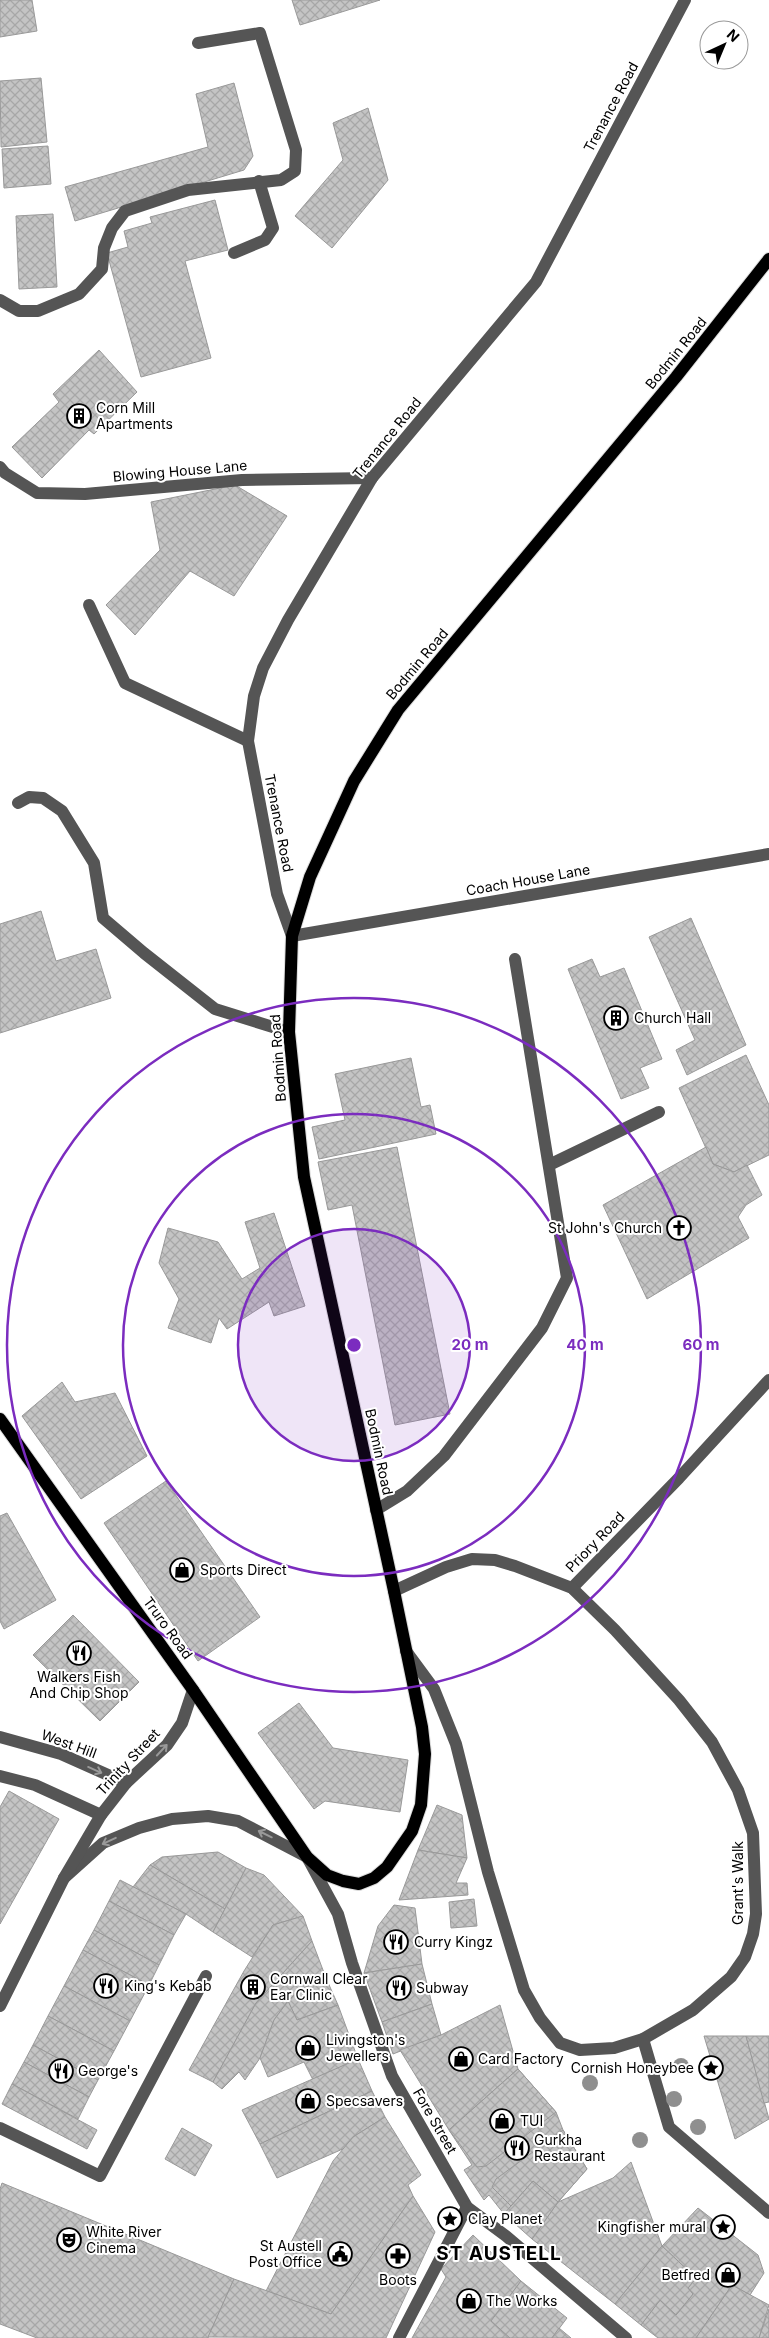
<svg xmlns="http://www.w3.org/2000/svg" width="769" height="2338" font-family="Inter,sans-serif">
<defs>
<pattern id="building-cross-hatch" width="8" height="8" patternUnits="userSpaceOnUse" patternTransform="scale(1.25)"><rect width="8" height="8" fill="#c4c4c4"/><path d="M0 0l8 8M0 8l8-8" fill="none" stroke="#a7a7a7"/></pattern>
</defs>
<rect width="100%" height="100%" fill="#fff"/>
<g fill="url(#building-cross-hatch)" stroke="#999">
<polygon points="0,0 32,0 37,31 0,37"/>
<polygon points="292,0 380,0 300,25"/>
<polygon points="41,78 47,142 1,147 0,81"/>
<polygon points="234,83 253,156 244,170 75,221 65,187 208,147 196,94"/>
<polygon points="368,108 388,180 332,248 295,216 343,160 333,123"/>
<polygon points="48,146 51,184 4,188 2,149"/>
<polygon points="215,200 228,250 185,261 211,358 141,377 107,253 128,247 124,231 152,223 150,217"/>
<polygon points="53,214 57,287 19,289 16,216"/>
<polygon points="99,350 137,392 94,434 89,430 42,478 12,447 59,402 53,394"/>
<polygon points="235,485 287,516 234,596 190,571 135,635 106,605 160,550 151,502"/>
<polygon points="41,911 56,961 96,949 111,998 0,1033 0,924"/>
<polygon points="691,918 746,1045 687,1075 676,1050 695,1040 649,937"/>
<polygon points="592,959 600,977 624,968 662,1059 640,1068 649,1088 621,1099 568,969"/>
<polygon points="746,1055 769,1105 769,1155 734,1172 713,1164 679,1088"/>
<polygon points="411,1058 421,1107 430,1105 436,1134 319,1159 312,1127 345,1120 335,1074"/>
<polygon points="397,1147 450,1414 395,1425 352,1205 328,1210 318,1162"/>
<polygon points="706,1147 713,1164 734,1172 747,1165 762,1195 746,1205 738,1217 749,1238 647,1299 603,1205"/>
<polygon points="274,1213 305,1306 274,1316 269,1302 227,1329 219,1318 211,1343 168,1328 179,1299 159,1263 168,1228 218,1242 242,1279 260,1268 245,1222"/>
<polygon points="62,1382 75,1402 115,1393 147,1456 81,1499 22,1416"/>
<polygon points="166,1481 260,1617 198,1661 104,1523"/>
<polygon points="7,1513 56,1600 4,1629 0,1621 0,1516"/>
<polygon points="73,1615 139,1682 100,1721 33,1655"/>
<polygon points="299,1703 333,1748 408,1760 400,1812 325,1801 314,1809 258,1733"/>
<polygon points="9,1791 59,1819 0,1924 0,1807"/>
<polygon points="437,1805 462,1815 467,1858 418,1850"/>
<polygon points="418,1850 467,1858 456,1883 467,1883 468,1895 399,1900"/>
<polygon points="218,1852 246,1868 225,1909 150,1865 162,1857"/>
<polygon points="150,1865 225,1909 213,1932 186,1914 133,1887"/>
<polygon points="246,1868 264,1875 303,1916 273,1925 252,1957 213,1932"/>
<polygon points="120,1880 186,1914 174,1935 109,1901"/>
<polygon points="474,1899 477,1926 451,1928 449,1902"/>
<polygon points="109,1901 174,1935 159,1965 94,1930"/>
<polygon points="394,1905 415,1908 422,1964 364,1973 378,1926"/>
<polygon points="303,1916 312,1941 256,2003 213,2082 189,2070 244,1971 273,1925"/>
<polygon points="94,1930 159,1965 149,1985 83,1950"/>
<polygon points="312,1941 326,1978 298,1991 288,2001 274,2020 260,2058 245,2080 239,2072 222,2089 213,2082 256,2003"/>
<polygon points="83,1950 149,1985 130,2021 64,1986"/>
<polygon points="422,1964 432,2004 382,2022 364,1973"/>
<polygon points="326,1978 338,2005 297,2020 288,2001 298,1991"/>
<polygon points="64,1986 130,2021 114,2051 48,2016"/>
<polygon points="288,2001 297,2020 338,2005 358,2059 313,2080 304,2062 268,2077 260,2058 274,2020"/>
<polygon points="432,2004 441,2035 393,2054 382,2022"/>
<polygon points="500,2005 518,2069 449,2130 400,2050 441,2035"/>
<polygon points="48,2016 114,2051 98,2080 33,2045"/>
<polygon points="704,2036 746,2036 769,2119 735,2139"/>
<polygon points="746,2036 769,2036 769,2102 764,2103"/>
<polygon points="33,2045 98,2080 89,2097 24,2062"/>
<polygon points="358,2059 372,2091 260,2144 242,2110"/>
<polygon points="24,2062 89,2097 78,2119 12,2084"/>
<polygon points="518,2069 556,2112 563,2130 587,2169 558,2202 533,2181 504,2214 489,2195 484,2200 464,2170 472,2165 449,2130"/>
<polygon points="518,2069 556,2112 486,2166 477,2167 449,2130"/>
<polygon points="12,2084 97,2130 87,2149 2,2104"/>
<polygon points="372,2091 385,2117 353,2137 345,2148 277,2178 260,2144"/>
<polygon points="385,2117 421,2175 408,2185 413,2196 331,2314 266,2291 333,2161 353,2137"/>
<polygon points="182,2128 212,2145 195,2176 165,2159"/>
<polygon points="563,2130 587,2169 558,2202 533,2181 511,2206 492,2187 496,2179"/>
<polygon points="631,2162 662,2246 615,2304 532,2239 558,2202 613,2178"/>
<polygon points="533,2181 558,2202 532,2239 504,2214"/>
<polygon points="2,2183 234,2279 208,2338 37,2338 0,2324 0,2189"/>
<polygon points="413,2196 435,2232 386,2338 208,2337 234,2279 331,2314"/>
<polygon points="698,2208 758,2255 764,2273 750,2295 732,2285 696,2338 658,2338 641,2325 660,2300 676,2315 693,2294 688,2288 696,2278 662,2246"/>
<polygon points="473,2235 521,2281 491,2321 510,2338 412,2338 446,2277 441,2269"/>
<polygon points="662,2246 696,2278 688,2288 693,2294 676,2315 660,2300 641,2325 615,2304"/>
<polygon points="521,2281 567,2318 552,2338 510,2338 491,2321"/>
<polygon points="732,2285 769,2305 759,2338 696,2338"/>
<polygon points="769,2309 769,2338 759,2338"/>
<polygon points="559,2328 571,2338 552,2338"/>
</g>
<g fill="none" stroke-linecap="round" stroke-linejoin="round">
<g stroke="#dbdbdb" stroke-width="14">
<polyline id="major" points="0,1419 193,1690 307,1857 327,1875 343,1881 359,1884 374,1878 387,1867 412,1831 421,1805 425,1754 422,1727 394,1591 304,1177 289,1032 292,936 310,877 354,781 398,710 676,377 769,259"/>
</g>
<g stroke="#555" stroke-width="12">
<polyline points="685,0 536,282 372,478 288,620 263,668 254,696 248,741 277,894 292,936 769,854"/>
<polyline points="234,253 265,240 273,228 259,181"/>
<polyline points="0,300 19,311 38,311 79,294 102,269 104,248 112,228 125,211 188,190 281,180 295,171 296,150 260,33 198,43"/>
<polyline points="0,467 5,473 37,493 85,494 242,480 372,478"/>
<polyline points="89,605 125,683 248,741"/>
<polyline points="18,803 29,797 43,798 62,811 94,863 103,918 144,953 215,1009 289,1032"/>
<polyline points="549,1165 659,1112"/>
<polyline points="376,1510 407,1491 444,1456 542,1328 567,1278 515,959"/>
<polyline points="572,1588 679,1478 769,1380"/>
<polyline points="394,1591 446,1567 472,1559 495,1560 515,1566 572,1588 615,1630 679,1700 712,1742 738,1790 753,1833 756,1914 753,1934 745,1957 731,1977 693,2010 643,2039 614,2048 580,2050 560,2043 540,2018 524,1990 488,1872 456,1744 434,1689 406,1651"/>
<polyline points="0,1737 61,1754 126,1783"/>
<polyline points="0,1776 35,1785 101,1815"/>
<polyline points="64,1878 103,1843 139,1828 172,1819 208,1816 238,1821 307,1857 338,1914 352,1963 392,2076 467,2207 506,2236 626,2338"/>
<polyline points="0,2006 64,1878 101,1815 126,1783 167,1745 182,1723 193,1690"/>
<polyline points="643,2039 669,2127 769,2213"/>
<polyline points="0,2128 100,2176 206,1976"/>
<polyline points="399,2338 467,2207"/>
</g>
<use href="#major" stroke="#000" stroke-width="12"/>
</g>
<g fill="#8f8f8f">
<circle cx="681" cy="2066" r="8"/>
<circle cx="590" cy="2083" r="8"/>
<circle cx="674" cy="2099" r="8"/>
<circle cx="698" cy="2127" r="8"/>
<circle cx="640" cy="2140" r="8"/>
</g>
<defs><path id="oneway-shaft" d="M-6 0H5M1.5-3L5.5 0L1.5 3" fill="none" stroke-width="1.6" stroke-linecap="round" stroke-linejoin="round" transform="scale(1.25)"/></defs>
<g stroke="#999">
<use href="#oneway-shaft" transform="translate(162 1750) rotate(-47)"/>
<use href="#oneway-shaft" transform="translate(95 1770) rotate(24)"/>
<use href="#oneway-shaft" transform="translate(265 1834) rotate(-154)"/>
<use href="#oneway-shaft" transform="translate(109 1841) rotate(155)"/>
</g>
<circle cx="354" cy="1345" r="116" fill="#7b2cbf" fill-opacity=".12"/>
<g fill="none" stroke="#7b2cbf" stroke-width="2.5">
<circle cx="354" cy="1345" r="116"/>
<circle cx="354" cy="1345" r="231"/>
<circle cx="354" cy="1345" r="347"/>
</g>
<defs>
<g id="building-ring" transform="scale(1.25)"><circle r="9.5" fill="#fff" stroke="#000" stroke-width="1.5"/><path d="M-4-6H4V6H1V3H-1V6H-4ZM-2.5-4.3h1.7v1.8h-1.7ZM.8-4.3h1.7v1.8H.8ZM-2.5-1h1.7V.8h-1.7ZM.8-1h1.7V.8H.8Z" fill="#000"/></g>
<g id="church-ring" transform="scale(1.25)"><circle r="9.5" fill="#fff" stroke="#000" stroke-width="1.5"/><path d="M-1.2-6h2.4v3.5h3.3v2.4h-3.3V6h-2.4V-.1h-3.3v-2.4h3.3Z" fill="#000"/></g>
<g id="shop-ring" transform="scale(1.25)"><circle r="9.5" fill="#fff" stroke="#000" stroke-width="1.5"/><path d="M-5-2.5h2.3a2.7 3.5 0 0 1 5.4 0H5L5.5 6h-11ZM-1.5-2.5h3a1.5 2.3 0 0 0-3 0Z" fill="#000"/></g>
<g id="restaurant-ring" transform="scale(1.25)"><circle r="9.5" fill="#fff" stroke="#000" stroke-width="1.5"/><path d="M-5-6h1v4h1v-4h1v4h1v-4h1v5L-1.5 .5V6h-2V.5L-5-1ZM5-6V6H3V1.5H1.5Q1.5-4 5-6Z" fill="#000"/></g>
<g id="sight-ring" transform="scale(1.25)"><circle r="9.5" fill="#fff" stroke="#000" stroke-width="1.5"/><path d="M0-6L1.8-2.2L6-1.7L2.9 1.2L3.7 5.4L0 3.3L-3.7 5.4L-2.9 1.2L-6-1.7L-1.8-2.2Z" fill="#000"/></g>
<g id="theatre-ring" transform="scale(1.25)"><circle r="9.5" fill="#fff" stroke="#000" stroke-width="1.5"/><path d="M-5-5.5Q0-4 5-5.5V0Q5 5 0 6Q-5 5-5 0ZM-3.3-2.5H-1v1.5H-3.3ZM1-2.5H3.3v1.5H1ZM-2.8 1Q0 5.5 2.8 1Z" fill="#000"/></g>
<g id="civic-ring" transform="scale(1.25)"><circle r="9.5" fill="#fff" stroke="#000" stroke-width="1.5"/><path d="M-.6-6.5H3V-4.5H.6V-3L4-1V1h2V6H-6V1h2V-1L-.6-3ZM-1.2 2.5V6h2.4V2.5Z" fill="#000"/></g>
<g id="pharmacy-ring" transform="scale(1.25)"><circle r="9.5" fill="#fff" stroke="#000" stroke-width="1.5"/><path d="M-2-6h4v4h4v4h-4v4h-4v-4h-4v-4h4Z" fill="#000"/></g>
</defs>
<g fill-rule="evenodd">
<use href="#building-ring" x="79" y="416"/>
<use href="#building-ring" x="616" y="1018"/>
<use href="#church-ring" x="679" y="1228"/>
<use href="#shop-ring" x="182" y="1570"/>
<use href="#restaurant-ring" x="79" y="1653"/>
<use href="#restaurant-ring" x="396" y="1942"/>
<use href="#restaurant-ring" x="106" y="1986"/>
<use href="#building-ring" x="253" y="1987"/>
<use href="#restaurant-ring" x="399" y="1988"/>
<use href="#shop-ring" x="308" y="2048"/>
<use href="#shop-ring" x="461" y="2059"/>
<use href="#sight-ring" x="711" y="2068"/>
<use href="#restaurant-ring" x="61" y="2071"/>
<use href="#shop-ring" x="308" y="2101"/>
<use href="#shop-ring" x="502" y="2121"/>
<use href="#restaurant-ring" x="517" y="2148"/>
<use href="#sight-ring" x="450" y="2219"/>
<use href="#sight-ring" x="723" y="2227"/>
<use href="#theatre-ring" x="69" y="2240"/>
<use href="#civic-ring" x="340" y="2254"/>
<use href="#pharmacy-ring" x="398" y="2256"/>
<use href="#shop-ring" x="728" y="2275"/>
<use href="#shop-ring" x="469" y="2301"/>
</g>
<g text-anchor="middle" stroke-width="4" stroke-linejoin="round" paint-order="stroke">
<g font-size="14" fill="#000" stroke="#fff">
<text transform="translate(611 107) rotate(-62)" y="5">Trenance Road</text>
<text transform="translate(676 353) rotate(-51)" y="5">Bodmin Road</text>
<text transform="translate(387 438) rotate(-51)" y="5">Trenance Road</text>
<text transform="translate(180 471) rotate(-5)" y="5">Blowing House Lane</text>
<text transform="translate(417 664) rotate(-50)" y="5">Bodmin Road</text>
<text transform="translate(279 823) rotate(79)" y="5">Trenance Road</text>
<text transform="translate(528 880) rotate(-10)" y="5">Coach House Lane</text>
<text transform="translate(278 1058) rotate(-94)" y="5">Bodmin Road</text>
<text transform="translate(379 1452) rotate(78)" y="5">Bodmin Road</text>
<text transform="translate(595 1542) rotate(-46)" y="5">Priory Road</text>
<text transform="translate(168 1628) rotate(54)" y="5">Truro Road</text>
<text transform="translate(69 1744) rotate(20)" y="5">West Hill</text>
<text transform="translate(128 1762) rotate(-47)" y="5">Trinity Street</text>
<text transform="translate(738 1883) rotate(-90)" y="5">Grant's Walk</text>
<text transform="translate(435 2121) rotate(60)" y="5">Fore Street</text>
</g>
<g font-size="14" fill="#000" stroke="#fff" text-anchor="start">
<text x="96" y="413">Corn Mill<tspan x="96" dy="16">Apartments</tspan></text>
<text x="634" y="1023">Church Hall</text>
<text x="662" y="1233" text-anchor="end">St John's Church</text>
<text x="200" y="1575">Sports Direct</text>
<text x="79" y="1682" text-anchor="middle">Walkers Fish<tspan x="79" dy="16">And Chip Shop</tspan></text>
<text x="414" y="1947">Curry Kingz</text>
<text x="270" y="1984">Cornwall Clear<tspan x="270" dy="16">Ear Clinic</tspan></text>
<text x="124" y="1991">King's Kebab</text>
<text x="416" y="1993">Subway</text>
<text x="326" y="2045">Livingston's<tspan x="326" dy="16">Jewellers</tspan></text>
<text x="478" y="2064">Card Factory</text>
<text x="694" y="2073" text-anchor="end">Cornish Honeybee</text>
<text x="78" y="2076">George's</text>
<text x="326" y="2106">Specsavers</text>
<text x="520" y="2126">TUI</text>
<text x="534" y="2145">Gurkha<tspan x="534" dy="16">Restaurant</tspan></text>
<text x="468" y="2224">Clay Planet</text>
<text x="706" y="2232" text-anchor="end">Kingfisher mural</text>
<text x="86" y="2237">White River<tspan x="86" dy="16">Cinema</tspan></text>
<text x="322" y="2251" text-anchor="end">St Austell<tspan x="322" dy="16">Post Office</tspan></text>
<text x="710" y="2280" text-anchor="end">Betfred</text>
<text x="398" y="2285" text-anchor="middle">Boots</text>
<text x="486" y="2306">The Works</text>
</g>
<g font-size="19" font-weight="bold" letter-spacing="1" fill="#000" stroke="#fff">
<text x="499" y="2260">ST AUSTELL</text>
</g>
</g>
<circle cx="354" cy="1345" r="8" fill="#7b2cbf" stroke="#fff" stroke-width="2.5"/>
<g font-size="15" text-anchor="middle" font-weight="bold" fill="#7b2cbf" stroke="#fff" stroke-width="4" stroke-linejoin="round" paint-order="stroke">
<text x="470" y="1350">20 m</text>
<text x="585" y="1350">40 m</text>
<text x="701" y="1350">60 m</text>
</g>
<g transform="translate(724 45) rotate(44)"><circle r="24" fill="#ffffff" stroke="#999999"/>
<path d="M0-4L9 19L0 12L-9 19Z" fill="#000000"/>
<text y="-8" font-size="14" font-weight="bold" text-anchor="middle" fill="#000000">N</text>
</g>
</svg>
